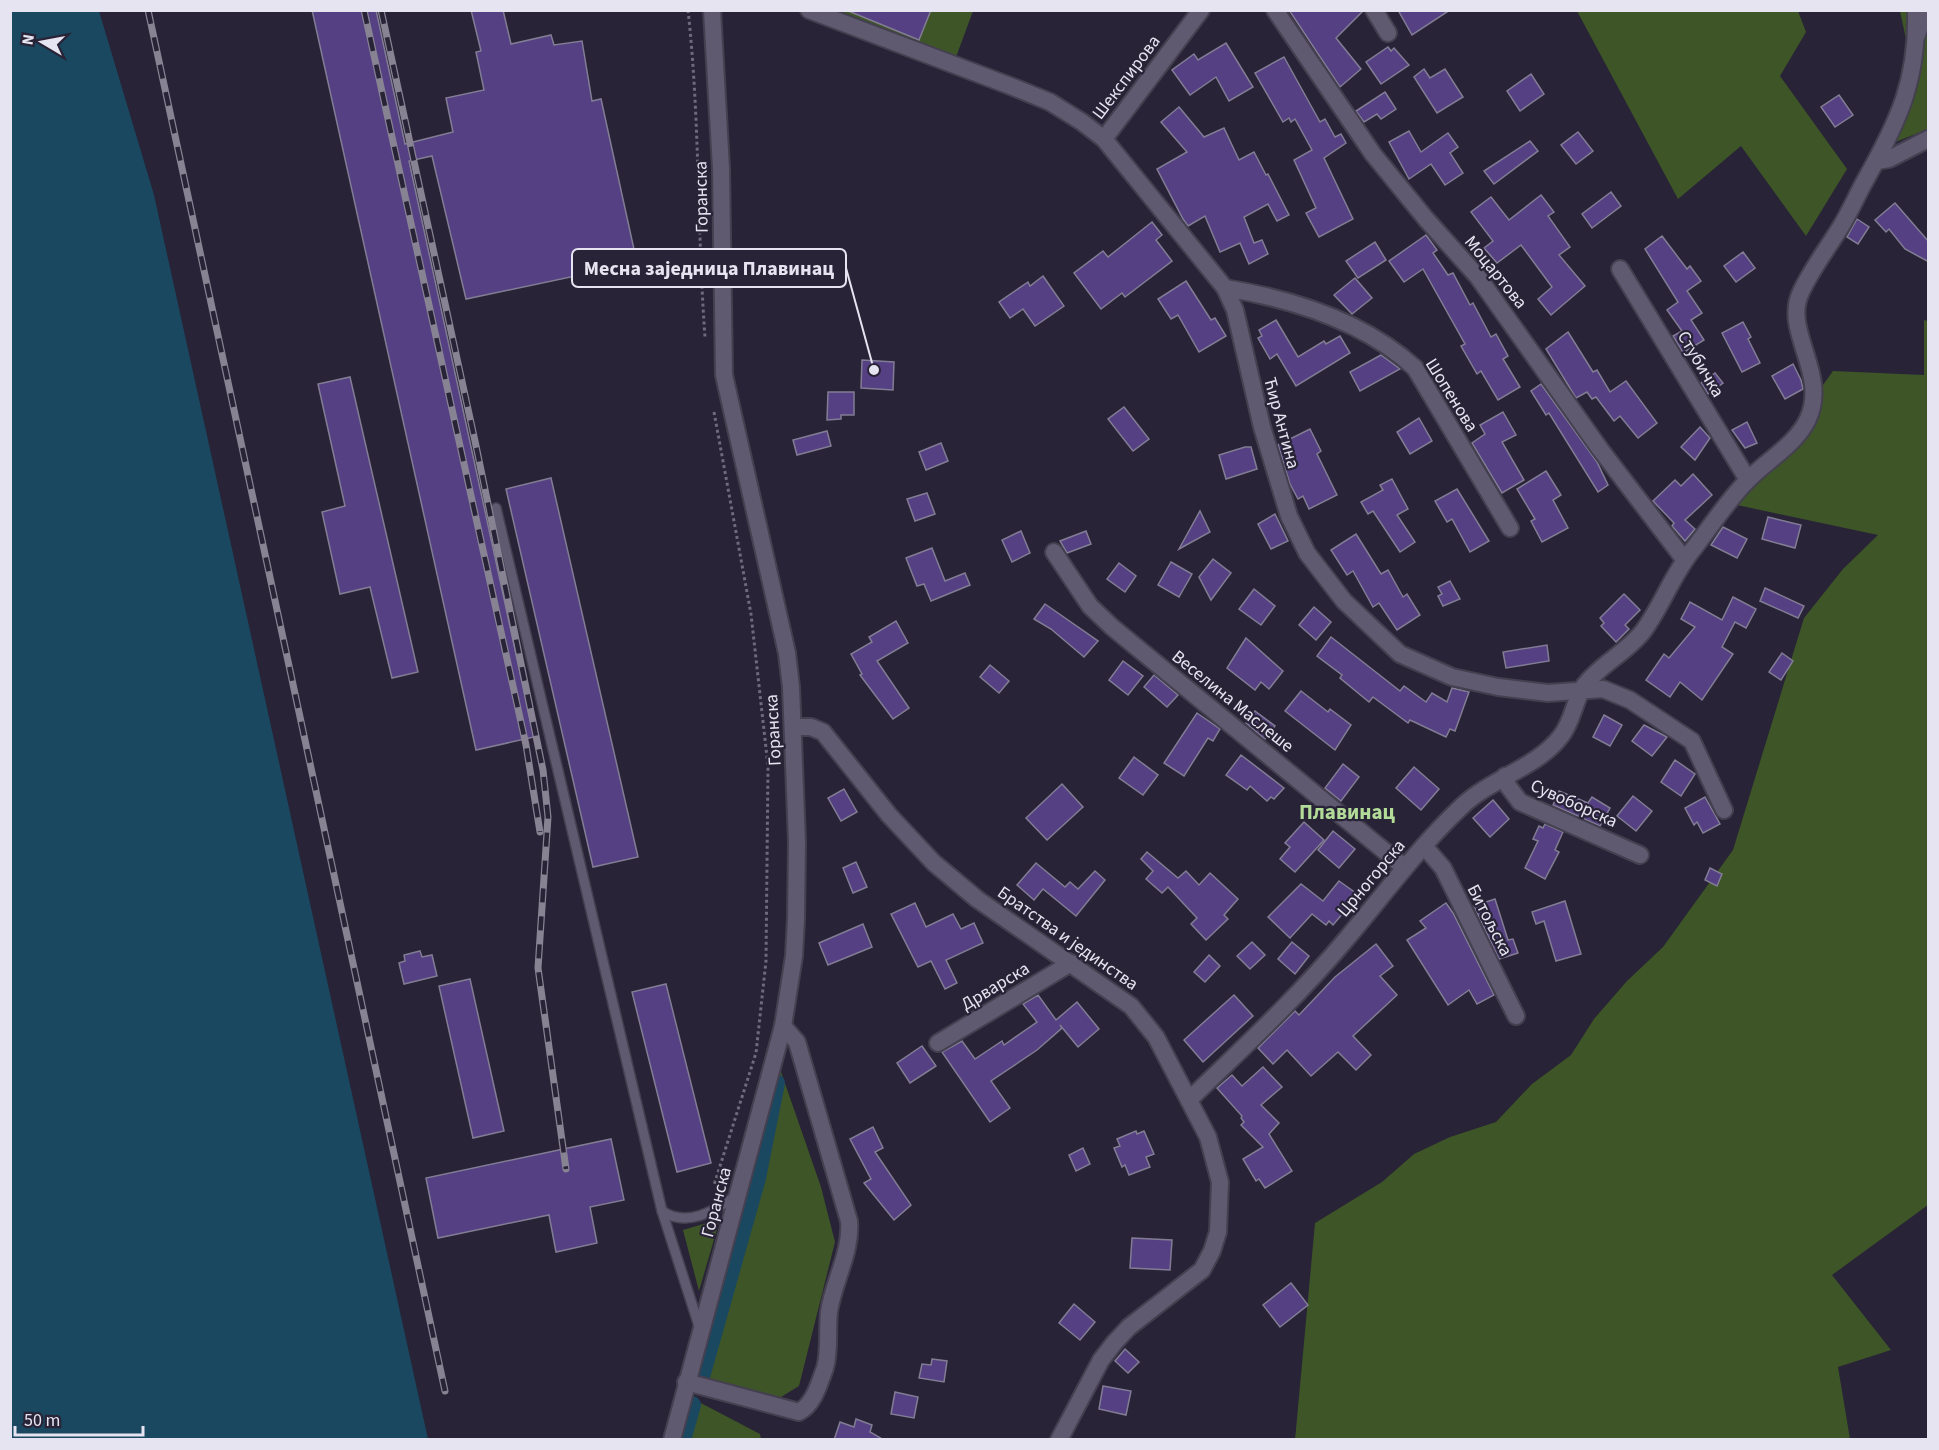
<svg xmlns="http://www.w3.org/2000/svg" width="1939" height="1450" font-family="'Source Sans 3',sans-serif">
<rect width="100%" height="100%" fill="#282336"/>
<g fill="#3e5527">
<polygon points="840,11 973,11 956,57"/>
<polygon points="1577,11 1798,11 1806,32 1780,76 1847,169 1806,236 1741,146 1678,199"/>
<polygon points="1900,11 1928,11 1928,129 1893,143 1907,44"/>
<polygon points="1924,320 1928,321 1928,1205 1832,1275 1891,1350 1838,1367 1850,1439 1295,1440 1315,1223 1382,1182 1414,1154 1450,1137 1496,1122 1532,1084 1571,1055 1594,1019 1627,981 1663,947 1733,850 1804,618 1843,569 1878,535 1737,505 1833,371 1924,375"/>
<polygon points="780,1069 821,1187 835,1242 799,1386 776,1400 701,1376 757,1178"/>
<polygon points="720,1219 699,1291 683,1230"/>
<polygon points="697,1401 760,1434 761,1439 687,1439"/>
</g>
<polygon fill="#1a4860" points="10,11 99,11 154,195 428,1439 11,1439"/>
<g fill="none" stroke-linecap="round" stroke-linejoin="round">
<g stroke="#1a4860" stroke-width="18">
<polyline points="700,1380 757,1178 776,1083"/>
<polyline points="682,1440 692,1405"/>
</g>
</g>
<g fill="#544082" stroke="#827d94" stroke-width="1.5">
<polygon points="312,10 376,10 405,144 453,132 446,98 484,90 476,52 481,51 471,10 503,10 511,44 551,35 554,45 582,41 592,101 601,99 637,263 466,299 432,156 409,161 534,737 476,750"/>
<polygon points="846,10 931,10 919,40"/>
<polygon points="1289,10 1364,10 1336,38 1361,69 1340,87"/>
<polygon points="1398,10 1450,10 1412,35"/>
<polygon points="1226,43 1253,87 1229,101 1216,77 1190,95 1172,70 1194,54 1198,60"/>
<polygon points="1388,47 1391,51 1394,48 1409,65 1381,84 1366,62"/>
<polygon points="1284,57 1320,122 1325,119 1335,137 1341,134 1346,143 1324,158 1353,219 1319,237 1306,213 1316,208 1294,160 1312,150 1295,119 1291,122 1289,118 1283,122 1255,73"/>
<polygon points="1424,69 1430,78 1445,69 1463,97 1437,113 1414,77"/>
<polygon points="1531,74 1544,94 1520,111 1507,91"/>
<polygon points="1385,92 1396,109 1381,119 1377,114 1364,122 1356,111"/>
<polygon points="1839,95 1853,115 1835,127 1821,107"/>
<polygon points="1179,107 1204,137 1224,128 1239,160 1254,152 1266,175 1268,174 1289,215 1277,221 1268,204 1244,217 1254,243 1262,240 1268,254 1249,264 1240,243 1220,252 1205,216 1188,226 1183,219 1157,169 1187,152 1161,122"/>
<polygon points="1409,131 1421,152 1448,133 1458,147 1450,153 1463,173 1445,185 1431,164 1409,179 1389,142"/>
<polygon points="1578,132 1593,151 1576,164 1561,145"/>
<polygon points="1530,141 1538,151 1494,184 1484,171"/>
<polygon points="1611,192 1621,206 1592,228 1582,214"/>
<polygon points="1541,195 1554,212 1548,216 1570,247 1559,255 1585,286 1551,315 1538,299 1552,287 1521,245 1497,263 1484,248 1493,241 1471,212 1491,197 1509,220"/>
<polygon points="1895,203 1929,242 1929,262 1905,249 1889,229 1886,232 1875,220"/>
<polygon points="1857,219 1869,227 1858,244 1847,237"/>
<polygon points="1152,222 1162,235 1156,240 1172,261 1125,297 1122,293 1101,309 1074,273 1103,251 1108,257"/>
<polygon points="1426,235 1437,250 1433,253 1448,275 1453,273 1470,305 1473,303 1491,337 1496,334 1508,356 1503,359 1520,387 1498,400 1481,371 1477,374 1461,346 1465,344 1423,269 1404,282 1389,261"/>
<polygon points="1662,236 1687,269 1690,266 1701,281 1687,291 1702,313 1691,320 1704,340 1683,353 1673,336 1682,331 1667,310 1678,302 1645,249"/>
<polygon points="1375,242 1386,260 1358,278 1346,261"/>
<polygon points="1743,252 1755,268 1736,282 1724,266"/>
<polygon points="1043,276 1064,306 1035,326 1023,309 1010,318 999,302 1028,282 1030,286"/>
<polygon points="1355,278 1372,298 1352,314 1334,295"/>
<polygon points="1186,281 1211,320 1215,318 1226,336 1199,352 1178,315 1171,319 1158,299"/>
<polygon points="1276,320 1298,357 1324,341 1326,344 1340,336 1350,353 1296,386 1277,354 1270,359 1258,338 1262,336 1259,330"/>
<polygon points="1743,322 1751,337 1748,339 1760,363 1742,372 1722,333"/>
<polygon points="1568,332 1593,372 1597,370 1610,392 1626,381 1657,423 1638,438 1620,416 1614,421 1596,397 1592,399 1587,392 1576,398 1546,349"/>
<polygon points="1381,355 1400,369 1360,391 1350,372"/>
<polygon points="862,360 894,362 893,390 861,388"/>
<polygon points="1793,364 1801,380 1803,389 1785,399 1772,376"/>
<polygon points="1715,373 1723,383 1708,394 1701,383"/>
<polygon points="350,377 418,672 392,678 370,587 340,594 322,512 345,506 318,384"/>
<polygon points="1541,384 1597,462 1608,485 1598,492 1549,413 1546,415 1531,391"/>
<polygon points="828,392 854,392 854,415 841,415 841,419 827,420"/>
<polygon points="1124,407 1149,439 1133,451 1108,419"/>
<polygon points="1503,412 1516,435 1502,442 1524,480 1502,493 1472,443 1485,434 1480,425"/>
<polygon points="1419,418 1432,441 1410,454 1397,432"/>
<polygon points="1747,422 1757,443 1745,448 1732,430"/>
<polygon points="1700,427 1710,438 1695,460 1681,447"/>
<polygon points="1310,429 1321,451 1317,454 1337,495 1309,509 1303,496 1298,499 1290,484 1278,445"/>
<polygon points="827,431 831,446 797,455 793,440"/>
<polygon points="941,443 948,461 926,470 919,452"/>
<polygon points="1245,447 1251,447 1257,469 1226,479 1219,455"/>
<polygon points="1546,471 1561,495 1553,500 1568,528 1542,542 1531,521 1535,519 1517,489"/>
<polygon points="1693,474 1712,495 1685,520 1695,529 1685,541 1672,526 1674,523 1653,501 1675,480 1681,486"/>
<polygon points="551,478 638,857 593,867 506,489"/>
<polygon points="1392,479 1408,509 1397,515 1415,542 1400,552 1373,511 1368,514 1361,502 1383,490 1380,485"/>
<polygon points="1457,489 1489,541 1470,552 1452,519 1447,522 1435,501"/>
<polygon points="927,493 935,514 915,521 907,499"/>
<polygon points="1200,511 1210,532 1179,549"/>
<polygon points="1275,514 1288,541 1271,549 1258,524"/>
<polygon points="1768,517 1801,525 1795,548 1762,539"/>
<polygon points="1723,527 1747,539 1737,558 1711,545"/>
<polygon points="1021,531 1030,553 1012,562 1002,540"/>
<polygon points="1086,531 1091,544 1067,553 1060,541"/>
<polygon points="1356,534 1381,574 1388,570 1403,597 1407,594 1420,615 1397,630 1379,603 1373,607 1353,571 1347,575 1331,550"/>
<polygon points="932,548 945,581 965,573 970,585 931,601 924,584 917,586 906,558"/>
<polygon points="1213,559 1231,573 1211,600 1199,577"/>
<polygon points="1171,562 1192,574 1179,597 1158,585"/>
<polygon points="1119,563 1136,576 1125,592 1107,579"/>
<polygon points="1450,581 1460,599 1443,606 1438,596 1442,594 1438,587"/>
<polygon points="1765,588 1804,606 1798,618 1760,601"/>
<polygon points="1254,589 1275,606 1261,625 1239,609"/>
<polygon points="1624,594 1640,610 1625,625 1629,629 1616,642 1601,626 1604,623 1600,618"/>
<polygon points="1733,597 1756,609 1746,628 1735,622 1722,647 1733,654 1702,700 1680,682 1670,697 1646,680 1664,654 1669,658 1695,627 1681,619 1690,602 1722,620"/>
<polygon points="1045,604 1098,641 1084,657 1051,629 1034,619"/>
<polygon points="1314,607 1331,622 1316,640 1299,625"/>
<polygon points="896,621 908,643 877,661 909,708 893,719 860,675 862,674 851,654 872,642 869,637"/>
<polygon points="1331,637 1400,691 1404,686 1426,702 1432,693 1447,702 1452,688 1469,692 1455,731 1450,729 1446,737 1410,720 1408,723 1373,697 1369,702 1340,678 1342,675 1317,656"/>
<polygon points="1246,638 1283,671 1269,689 1261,682 1255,690 1227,668"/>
<polygon points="1547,645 1549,661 1506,668 1503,652"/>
<polygon points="1782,653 1793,661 1781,680 1769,672"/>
<polygon points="1123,661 1143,676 1128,695 1109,680"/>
<polygon points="990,665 1009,681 999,693 980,677"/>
<polygon points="1154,675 1178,695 1167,707 1144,687"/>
<polygon points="1301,691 1328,712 1330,709 1351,725 1335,750 1285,711"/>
<polygon points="1255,711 1275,726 1265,739 1246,723"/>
<polygon points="1197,713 1220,729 1213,741 1208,738 1184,776 1164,763"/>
<polygon points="1604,715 1622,725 1610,746 1593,737"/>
<polygon points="1644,725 1667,737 1652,756 1632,741"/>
<polygon points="1241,755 1284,788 1274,799 1271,797 1267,801 1250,786 1247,790 1226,775"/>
<polygon points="1134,757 1158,775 1143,795 1119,778"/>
<polygon points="1675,760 1695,774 1681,796 1661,782"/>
<polygon points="1343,764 1359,777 1341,801 1325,788"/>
<polygon points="1414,767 1439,789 1421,810 1396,788"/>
<polygon points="1062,784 1083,807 1047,840 1026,818"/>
<polygon points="844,789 857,812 841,821 828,798"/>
<polygon points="1559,791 1588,803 1592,797 1610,808 1600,826 1553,805"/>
<polygon points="1633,796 1652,811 1636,831 1617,816"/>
<polygon points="1705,797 1720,824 1703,833 1697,822 1694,825 1685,808"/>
<polygon points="1493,800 1509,819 1490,837 1473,818"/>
<polygon points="1304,822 1324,840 1295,872 1280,859 1290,847 1285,843"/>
<polygon points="1545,824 1563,832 1555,850 1559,852 1545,879 1525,868 1538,841 1533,839 1539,826 1543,828"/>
<polygon points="1333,831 1355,849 1339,868 1318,850"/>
<polygon points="1147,852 1178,878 1186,871 1199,885 1210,873 1238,899 1224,915 1228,919 1206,940 1191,924 1197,918 1168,887 1162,893 1146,879 1153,871 1141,859"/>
<polygon points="856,862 867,887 853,893 843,868"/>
<polygon points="1036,863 1065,887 1070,882 1078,889 1095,871 1105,880 1076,916 1043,889 1034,900 1017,885"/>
<polygon points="1710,868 1722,874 1717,886 1705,880"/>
<polygon points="1339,881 1360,896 1347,914 1344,912 1333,925 1329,921 1326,925 1312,914 1290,938 1268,917 1301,884 1323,901"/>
<polygon points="1495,899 1508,940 1513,939 1518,953 1499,959 1474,906"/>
<polygon points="1565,901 1581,954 1556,961 1544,921 1536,924 1532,912"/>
<polygon points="915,903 926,927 953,914 961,929 974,923 983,943 946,960 957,983 945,989 931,961 918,967 891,914"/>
<polygon points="1446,903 1453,913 1494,995 1477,1004 1469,990 1448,1005 1407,940 1426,928 1420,921"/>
<polygon points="863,924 872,947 828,965 819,943"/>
<polygon points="1252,942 1265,955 1250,969 1237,956"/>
<polygon points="1292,942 1309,956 1295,974 1278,959"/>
<polygon points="1376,944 1393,966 1380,976 1397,995 1353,1036 1371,1055 1356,1070 1338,1052 1311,1076 1287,1050 1273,1064 1258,1048 1295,1011 1299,1015 1335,977"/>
<polygon points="420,951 422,957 432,955 437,976 404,984 399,963 405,961 404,955"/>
<polygon points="1209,955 1220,966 1205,982 1194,972"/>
<polygon points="470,979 504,1131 473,1138 439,986"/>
<polygon points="666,984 711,1163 677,1172 632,992"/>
<polygon points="1038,995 1056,1020 1077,1002 1099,1029 1078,1047 1060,1025 1062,1028 1037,1050 991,1081 1010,1108 990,1122 942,1052 962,1041 975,1059 1002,1041 1004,1045 1037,1022 1023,1004"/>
<polygon points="1234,995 1253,1016 1203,1062 1184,1040"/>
<polygon points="922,1046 936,1066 910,1083 897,1063"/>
<polygon points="1263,1067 1282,1087 1261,1105 1279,1123 1269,1134 1292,1171 1265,1188 1259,1179 1256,1181 1243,1159 1263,1147 1241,1125 1244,1122 1241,1118 1242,1116 1217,1088 1232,1075 1242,1086"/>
<polygon points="873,1127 883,1148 875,1152 911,1205 894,1220 864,1183 871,1179 850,1139"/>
<polygon points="1136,1131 1137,1134 1144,1131 1154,1154 1146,1157 1150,1167 1129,1175 1125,1165 1122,1167 1114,1148 1120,1146 1117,1139"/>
<polygon points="611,1139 624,1200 590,1207 597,1243 556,1252 549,1215 438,1238 426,1178"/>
<polygon points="1083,1148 1090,1164 1076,1171 1069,1155"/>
<polygon points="1132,1238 1172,1240 1170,1270 1130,1268"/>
<polygon points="1291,1283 1308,1305 1280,1327 1263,1305"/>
<polygon points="1074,1304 1095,1322 1080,1340 1059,1323"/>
<polygon points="1125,1349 1139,1362 1128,1373 1115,1361"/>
<polygon points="932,1359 947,1361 944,1382 919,1378 922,1364 931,1365"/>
<polygon points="1103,1386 1131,1391 1126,1415 1099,1409"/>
<polygon points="895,1392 918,1397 914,1418 891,1414"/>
<polygon points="856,1419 872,1425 870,1432 884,1440 834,1440 840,1422 854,1427"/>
</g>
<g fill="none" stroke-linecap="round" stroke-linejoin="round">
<g stroke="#444050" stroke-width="12">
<g id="service">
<polyline points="1920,37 1928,14"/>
<polyline points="496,508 662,1211 700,1329"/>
<path d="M 662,1211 C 687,1228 714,1211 736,1196"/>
</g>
</g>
<g stroke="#444050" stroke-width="20">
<g id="minor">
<polyline points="809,10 1013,87 1050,102 1082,122 1104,139 1225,288 1235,310 1262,427 1289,516 1307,553 1344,601 1400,654 1452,677 1498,687 1548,693 1603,689 1630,700 1692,741 1724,810"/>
<polyline points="1275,10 1373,154 1426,219 1478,277 1600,449 1684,559"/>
<polyline points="1374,10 1388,33"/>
<polyline points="1104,139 1201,10"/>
<polyline points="1877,161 1889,159 1928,139"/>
<polyline points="1620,269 1748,480"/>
<path d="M 1225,288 C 1292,299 1364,321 1415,368 L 1510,528"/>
<polyline points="1054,552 1090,606 1112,627 1404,867"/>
<polyline points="793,727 811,727 823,732 889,815 934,863 977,899 1131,1006 1156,1037 1208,1137 1220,1182 1218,1232 1212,1251 1202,1270 1129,1327 1115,1342 1101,1360 1059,1440"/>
<polyline points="1505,776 1508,786 1520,802 1640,855"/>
<polyline points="1424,846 1443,868 1516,1016"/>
<polyline points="938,1043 1071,963"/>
<path d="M 1189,1100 C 1243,1048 1300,995 1348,937 C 1385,893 1419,847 1461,807 C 1491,778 1537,768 1561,736 C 1573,721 1574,701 1584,686 C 1600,664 1628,652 1644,630 C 1663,604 1673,573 1694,548 C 1712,525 1729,498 1750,478 C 1768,460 1797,443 1808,419 C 1829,373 1782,331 1801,292 C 1811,270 1827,249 1840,228 C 1850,212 1857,195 1866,179 C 1899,120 1918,80 1916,10"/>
<path d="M 686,1382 L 799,1412 C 814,1404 819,1384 825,1368 C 830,1351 827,1330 829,1312 C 833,1282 852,1252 849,1221 L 797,1042 L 783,1026"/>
</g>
</g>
<g stroke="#444050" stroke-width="20">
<polyline id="secondary" points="672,1440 783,1026 794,956 796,919 797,842 791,687 787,653 724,375 721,168 712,10"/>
</g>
<g stroke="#6f6b7c" stroke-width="3" stroke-dasharray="3 3" stroke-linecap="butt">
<path d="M 688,10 C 700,119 697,228 705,337"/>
<polyline points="714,412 751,614 768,766 766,961 756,1053 714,1185"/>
</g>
<use href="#service" stroke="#5f5a70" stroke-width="9"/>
<use href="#minor" stroke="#5f5a70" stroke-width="16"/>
<use href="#secondary" stroke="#5f5a70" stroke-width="16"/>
<g stroke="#878393" stroke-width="7">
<g id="rail">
<polyline points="148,10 445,1391"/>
<polyline points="364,10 526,745 540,832"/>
<polyline points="381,10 475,441 543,770 548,817 538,968 566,1169"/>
</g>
</g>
<use href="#rail" stroke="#282336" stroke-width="4.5" stroke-dasharray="14" stroke-linecap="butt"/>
</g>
<g text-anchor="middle" stroke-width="4.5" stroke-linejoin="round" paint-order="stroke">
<g font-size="18" fill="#e7e4f1" stroke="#282336">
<text transform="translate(1126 77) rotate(-53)" y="6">Шекспирова</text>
<text transform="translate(701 197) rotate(-91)" y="6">Горанска</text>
<text transform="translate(1496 272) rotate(51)" y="6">Моцартова</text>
<text transform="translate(1701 364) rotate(59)" y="6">Стубичка</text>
<text transform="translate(1452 395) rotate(58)" y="6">Шопенова</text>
<text transform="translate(1282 423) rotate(75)" y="6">Ћир Антина</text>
<text transform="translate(1233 701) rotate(39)" y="6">Веселина Маслеше</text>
<text transform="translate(773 730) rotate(-93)" y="6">Горанска</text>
<text transform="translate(1574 803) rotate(24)" y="6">Сувоборска</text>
<text transform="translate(1371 878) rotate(-50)" y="6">Црногорска</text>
<text transform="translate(1490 920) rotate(63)" y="6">Битољска</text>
<text transform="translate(1068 938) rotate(35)" y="6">Братства и јединства</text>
<text transform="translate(995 986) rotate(-31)" y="6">Дрварска</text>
<text transform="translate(716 1202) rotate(-75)" y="6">Горанска</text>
</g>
<g font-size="21" font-weight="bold" fill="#b4dc99" stroke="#282336">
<text x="1347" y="819">Плавинац</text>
</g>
</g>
<path fill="none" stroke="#e7e4f1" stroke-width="2" d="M874 370L846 268"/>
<circle fill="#e7e4f1" stroke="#282336" stroke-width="2" cx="874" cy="370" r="6"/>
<rect fill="#282336" stroke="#e7e4f1" stroke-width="2" x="572" y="249" width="274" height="38" rx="6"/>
<g font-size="20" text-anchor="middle" font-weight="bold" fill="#e7e4f1">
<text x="709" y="275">Месна заједница Плавинац</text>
</g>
<rect width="1939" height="1450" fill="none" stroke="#e7e4f1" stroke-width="24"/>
<g transform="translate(42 42) rotate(280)" stroke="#282336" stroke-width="4.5" paint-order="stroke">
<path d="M0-4.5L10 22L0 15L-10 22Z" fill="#e7e4f1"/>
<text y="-9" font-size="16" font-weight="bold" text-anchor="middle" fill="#e7e4f1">N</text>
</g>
<path d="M15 1426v9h128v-9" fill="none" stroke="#e7e4f1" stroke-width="3"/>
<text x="24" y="1426" font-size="18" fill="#e7e4f1" stroke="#282336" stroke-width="4.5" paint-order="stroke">50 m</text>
</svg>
